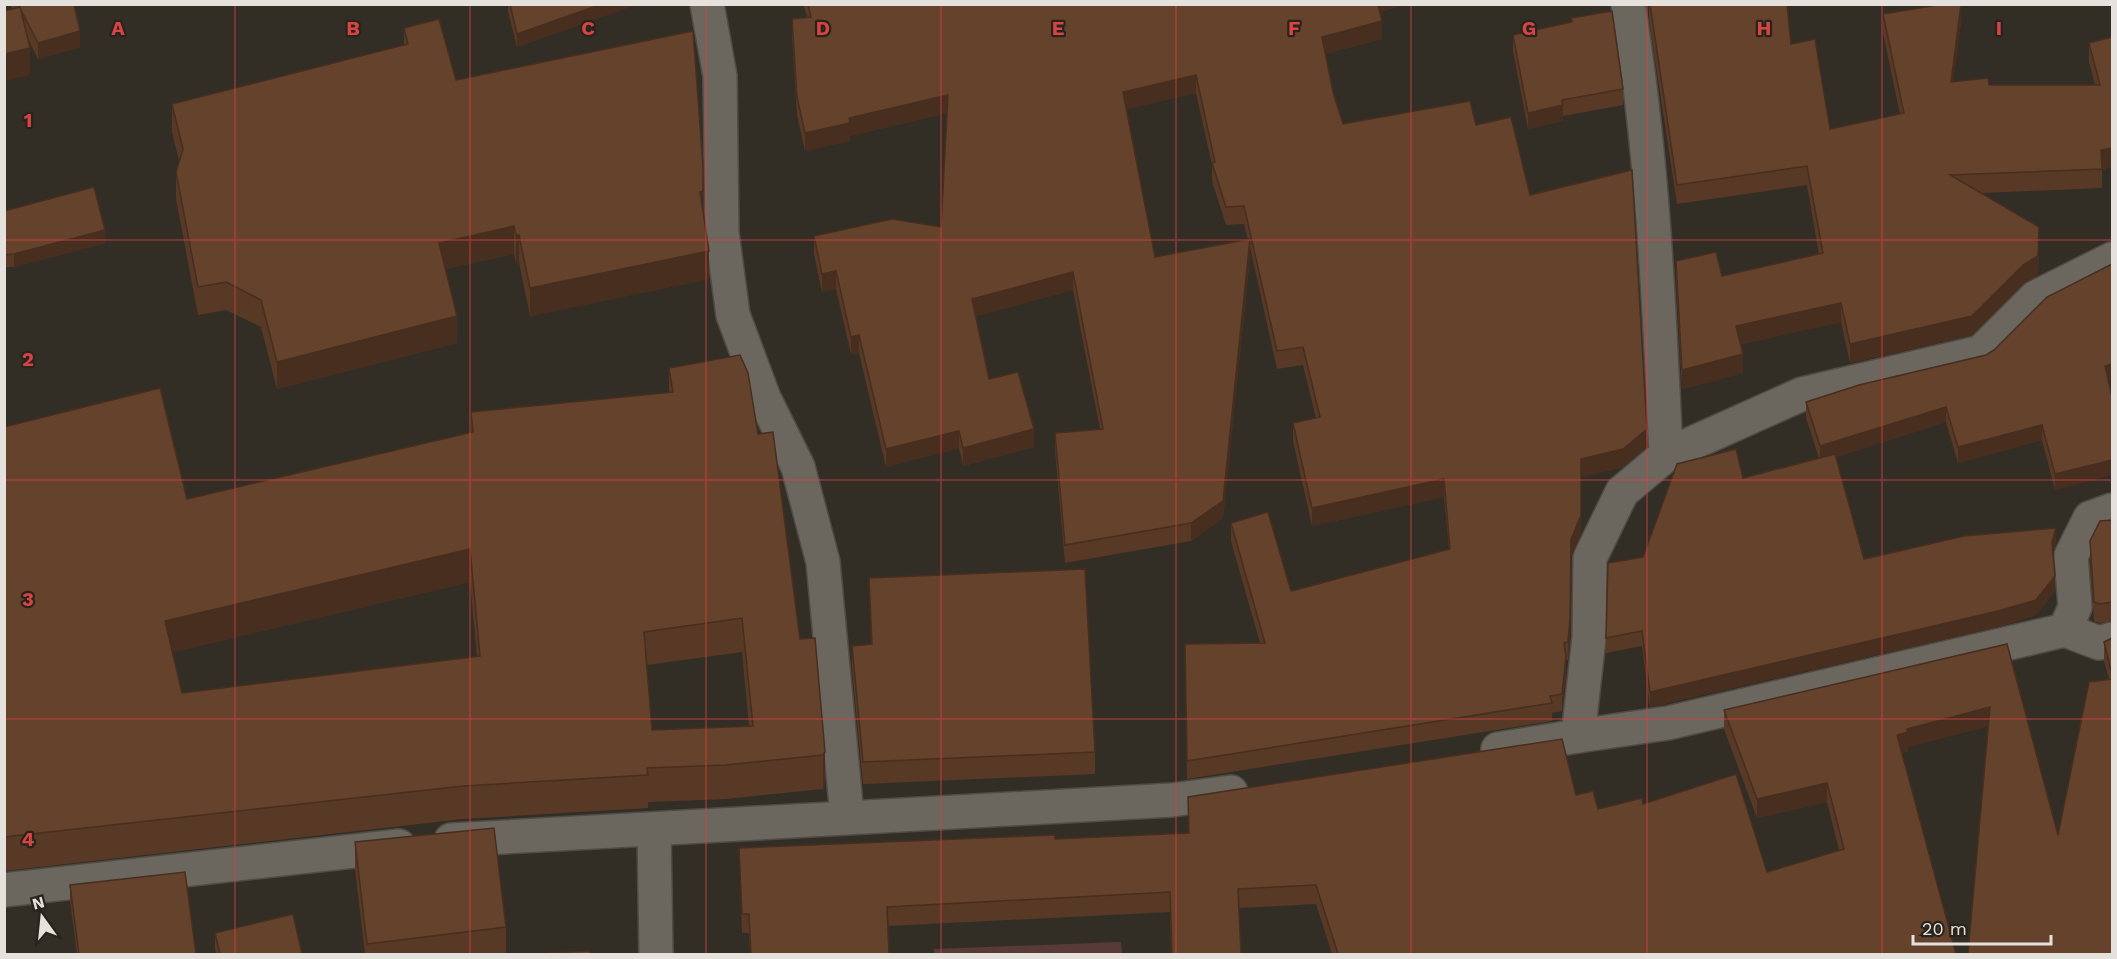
<svg xmlns="http://www.w3.org/2000/svg" width="2117" height="959" font-family="'Work Sans',sans-serif">
<rect width="100%" height="100%" fill="#322e26"/>
<polygon fill="#583b37" points="1121,942 1122,954 934,954 934,949"/>
<g fill="none" stroke-linecap="round" stroke-linejoin="round">
<g stroke="#4f4b45" stroke-width="36">
<g id="minor">
<polyline points="707,4 720,76 722,233 733,315 764,398 798,467 823,562 847,816"/>
<path d="M 1628,4 C 1653,154 1659,304 1666,455"/>
<polyline points="2065,630 2099,643 2112,639"/>
<polyline points="1578,736 1668,723 2065,630 2075,607 2071,556 2090,518 2112,510"/>
<polyline points="1498,749 1578,736 1589,638 1590,558 1622,492 1666,455 1802,394 1981,352 2036,297 2112,259"/>
<polyline points="654,829 656,954"/>
<polyline points="451,840 1172,800 1231,792"/>
<polyline points="4,890 399,846"/>
</g>
</g>
<use href="#minor" stroke="#6c675e" stroke-width="33"/>
</g>
<g fill="#573926" fill-rule="evenodd">
<polygon points="10,4 74,4 80,47 38,59 28,39 30,75 12,9"/>
<polygon points="508,4 638,4 517,47 508,11"/>
<path d="M 803,4 L 1408,4 L 1380,12 L 1382,39 L 1325,54 L 1333,92 L 1343,124 L 1476,125 L 1530,195 L 1647,447 L 1623,467 L 1581,477 L 1581,533 L 1571,558 L 1570,637 L 1568,660 L 1566,660 L 1566,674 L 1562,711 L 1552,713 L 1552,721 L 1187,779 L 1185,644 L 1260,643 L 1231,541 L 1231,523 L 1291,591 L 1449,549 L 1444,497 L 1312,526 L 1293,441 L 1293,423 L 1316,418 L 1303,365 L 1277,369 L 1250,247 L 1250,257 L 1223,518 L 1191,541 L 1065,563 L 1055,451 L 1055,433 L 1100,429 L 1073,290 L 976,316 L 989,379 L 1034,447 L 963,466 L 959,448 L 886,467 L 859,353 L 851,354 L 836,289 L 822,292 L 814,254 L 814,236 L 941,227 L 947,113 L 850,136 L 850,141 L 805,151 L 797,115 L 792,37 L 792,19 L 807,17 ZM 1196,93 L 1212,165 L 1212,181 L 1226,225 L 1244,224 L 1248,240 L 1155,257 L 1127,109 Z"/>
<polygon points="1649,4 1787,4 1791,44 1830,129 1900,114 1883,33 1883,14 1961,21 1953,82 1989,85 2095,85 2089,62 2089,43 2112,37 2112,167 2102,169 2102,188 1981,193 2039,246 2038,275 2023,284 1972,335 1850,363 1841,322 1741,344 1743,373 1682,389 1676,280 1676,261 1722,276 1819,254 1807,185 1677,204 1649,20"/>
<polygon points="1571,18 1623,89 1623,105 1563,116 1563,121 1528,129 1513,51 1513,35 1571,22"/>
<polygon points="404,28 456,80 703,213 709,279 530,316 519,262 516,263 514,254 445,269 457,343 277,389 261,327 226,310 198,315 176,199 176,172 179,161 172,132 172,104 404,45"/>
<polygon points="4,211 105,243 14,267 4,267"/>
<path d="M 669,368 L 758,434 L 800,639 L 825,752 L 825,786 L 823,789 L 726,799 L 648,802 L 648,808 L 463,819 L 4,871 L 4,427 L 187,499 L 471,433 L 471,412 L 669,393 ZM 470,582 L 477,656 L 182,693 L 173,652 ZM 742,652 L 749,726 L 652,730 L 647,665 Z"/>
<polygon points="2108,381 2055,490 2042,440 1958,463 1946,422 1836,457 1864,559 2056,543 2053,554 2055,591 2036,615 1998,627 1650,707 1642,646 1606,653 1606,638 1643,557 1743,478 1819,458 1806,418 1806,402"/>
<polygon points="2112,520 2112,621 2100,623 2094,621 2090,560 2090,541"/>
<polygon points="869,578 1095,752 1095,774 863,784 852,668 852,646 871,644"/>
<polygon points="2112,638 2112,954 1988,726 1908,747 1908,751 1902,753 1956,954 1332,954 1316,904 1239,908 1241,954 1171,954 1170,912 888,926 889,954 750,954 749,933 742,933 739,848 1055,839 1188,833 1576,795 1598,809 1643,804 1767,872 1839,850 1827,802 1757,818 1724,729 1724,710 2007,644 2058,835 2109,679 2104,661 2104,642"/>
<polygon points="355,842 506,927 506,954 365,954 355,869"/>
<polygon points="70,885 196,954 77,954 70,901"/>
<polygon points="215,933 302,954 216,954 215,949"/>
</g>
<g fill="#472e1f">
<polygon points="602,4 638,4 517,47 517,34"/>
<polygon points="1375,4 1408,4 1375,13"/>
<polygon points="1961,4 1961,21 1951,101 1951,82"/>
<polygon points="1382,21 1382,39 1322,55 1322,37"/>
<polygon points="80,31 80,47 38,59 38,43"/>
<polygon points="30,48 30,75 4,81 4,54"/>
<polygon points="1196,75 1196,93 1123,110 1123,92"/>
<polygon points="948,95 948,113 850,136 850,141 805,151 805,133 849,118"/>
<polygon points="1563,105 1563,121 1528,129 1528,113"/>
<polygon points="2112,148 2112,167 2101,169 2101,150"/>
<polygon points="703,191 703,219 700,192"/>
<polygon points="514,226 514,254 439,270 439,243"/>
<polygon points="2039,227 2038,275 2023,284 1972,335 1850,363 1850,344"/>
<polygon points="105,230 105,243 14,267 14,254"/>
<polygon points="516,235 519,235 519,262 516,263"/>
<polygon points="1250,239 1250,257 1223,518 1191,541 1191,523"/>
<polygon points="709,251 709,279 530,316 530,288"/>
<polygon points="836,271 836,289 822,292 822,274"/>
<polygon points="1073,272 1073,290 972,317 972,299"/>
<polygon points="1841,303 1841,322 1736,345 1736,326"/>
<polygon points="457,316 457,343 277,389 277,362"/>
<polygon points="859,335 859,353 851,354 851,337"/>
<polygon points="1743,354 1743,373 1682,389 1682,370"/>
<polygon points="2112,364 2112,380 2105,381 2105,366"/>
<polygon points="1946,407 1946,422 1820,462 1820,446"/>
<polygon points="2042,425 2042,440 1958,463 1958,447"/>
<polygon points="1034,429 1034,447 963,466 963,448"/>
<polygon points="1647,429 1647,447 1623,467 1581,477 1581,459"/>
<polygon points="959,431 959,448 886,467 886,449"/>
<polygon points="2112,460 2112,475 2055,490 2055,474"/>
<polygon points="1444,479 1444,497 1312,526 1312,508"/>
<polygon points="1581,515 1581,533 1571,558 1570,637 1568,660 1571,540"/>
<polygon points="2056,528 2056,543 2052,557 2052,542"/>
<polygon points="470,549 470,582 165,654 165,621"/>
<polygon points="2055,576 2055,591 2036,615 1998,627 1650,707 1650,692"/>
<polygon points="1566,656 1566,674 1562,711 1562,694"/>
<polygon points="1990,707 1990,726 1908,747 1908,751 1897,754 1897,735 1907,729"/>
<polygon points="825,752 825,786 823,789 823,755"/>
<polygon points="1827,783 1827,802 1757,818 1757,799"/>
</g>
<g fill="#65422c" stroke="#472e1f" stroke-width="1.5" fill-rule="evenodd">
<polygon points="18,4 74,4 80,31 38,43"/>
<polygon points="510,4 602,4 517,34"/>
<polygon points="808,4 1378,4 1382,21 1322,37 1333,92 1343,124 1470,101 1476,125 1511,117 1530,195 1632,170 1647,429 1623,449 1581,459 1581,515 1571,540 1570,619 1568,642 1564,643 1566,656 1562,694 1550,696 1552,703 1187,761 1185,644 1265,643 1231,523 1268,512 1291,591 1450,549 1444,479 1312,508 1293,423 1320,417 1303,347 1277,351 1244,206 1226,207 1212,163 1215,162 1196,75 1123,92 1155,257 1250,239 1223,501 1191,523 1065,545 1055,433 1103,429 1073,272 972,299 989,379 1018,372 1034,429 963,448 959,431 886,449 859,335 851,337 836,271 822,274 814,236 892,219 941,227 948,95 849,118 850,123 805,133 797,97 792,19 811,17"/>
<polygon points="1650,4 1787,4 1791,44 1815,39 1830,129 1904,113 1883,14 1944,4 1961,4 1951,82 1988,78 1989,85 2100,85 2089,43 2112,37 2112,148 2101,150 2102,169 1950,175 2039,227 2038,256 2023,265 1972,316 1850,344 1841,303 1736,326 1743,354 1682,370 1676,261 1716,252 1722,276 1823,253 1807,166 1677,185"/>
<polygon points="20,7 30,48 4,54 4,11"/>
<polygon points="1612,11 1623,89 1562,100 1563,105 1528,113 1513,35 1572,22 1571,18"/>
<polygon points="439,19 456,80 693,31 703,166 703,191 700,192 709,251 530,288 519,235 516,235 514,226 439,243 457,316 277,362 261,300 226,282 198,287 176,172 183,149 172,104 408,44 404,28"/>
<polygon points="94,187 105,230 14,254 4,255 4,211"/>
<polygon points="2112,264 2112,364 2105,366 2112,397 2112,460 2055,474 2042,425 1958,447 1946,407 1820,446 1806,402 1859,385 1986,355 1994,350 2047,297"/>
<path d="M 740,355 L 748,373 L 758,434 L 773,432 L 800,639 L 815,638 L 825,752 L 823,755 L 726,765 L 647,768 L 648,775 L 463,786 L 4,837 L 4,427 L 160,388 L 187,499 L 473,432 L 471,412 L 673,392 L 669,368 ZM 470,549 L 480,656 L 182,693 L 165,621 ZM 742,618 L 753,726 L 652,730 L 644,632 Z"/>
<polygon points="1736,449 1743,478 1835,454 1864,559 1964,536 2056,528 2052,542 2055,576 2036,600 1998,611 1650,692 1642,631 1606,638 1608,563 1643,557 1677,464"/>
<polygon points="2112,520 2112,602 2100,604 2094,602 2090,541 2100,521"/>
<polygon points="1085,569 1095,752 863,762 852,646 872,644 869,578"/>
<polygon points="2112,638 2112,675 2104,642"/>
<polygon points="2007,644 2058,835 2089,682 2112,679 2112,954 1968,954 1990,707 1907,729 1908,732 1897,735 1956,954 1337,954 1338,954 1316,885 1238,889 1241,954 1172,954 1170,892 887,907 889,954 751,954 749,914 742,914 739,848 1055,835 1055,839 1189,833 1188,797 1562,739 1576,795 1593,791 1598,809 1642,798 1643,804 1736,774 1767,872 1844,849 1827,783 1757,799 1724,710"/>
<polygon points="494,828 506,927 367,944 355,842"/>
<polygon points="185,872 196,954 79,954 70,885"/>
<polygon points="293,914 302,954 220,954 215,933"/>
<polygon points="590,951 590,954 547,954 547,953"/>
</g>
<path fill="none" stroke="#d84443" stroke-width="1.5" stroke-opacity="0.55" d="M 235,4 L 235,954M 470,4 L 470,954M 706,4 L 706,954M 941,4 L 941,954M 1176,4 L 1176,954M 1411,4 L 1411,954M 1647,4 L 1647,954M 1882,4 L 1882,954M 4,240 L 2112,240M 4,480 L 2112,480M 4,719 L 2112,719"/>
<g font-size="20" text-anchor="middle" font-weight="bold" fill="#d84443" stroke="#28241d" stroke-width="4.5" stroke-linejoin="round" paint-order="stroke">
<text x="118" y="35">A</text>
<text x="353" y="35">B</text>
<text x="588" y="35">C</text>
<text x="823" y="35">D</text>
<text x="1058" y="35">E</text>
<text x="1294" y="35">F</text>
<text x="1529" y="35">G</text>
<text x="1764" y="35">H</text>
<text x="1999" y="35">I</text>
<text x="28" y="127">1</text>
<text x="28" y="366">2</text>
<text x="28" y="606">3</text>
<text x="28" y="846">4</text>
</g>
<rect width="2117" height="959" fill="none" stroke="#e5e2dd" stroke-width="12"/>
<g transform="translate(42 917) rotate(345)" stroke="#28241d" stroke-width="4.5" paint-order="stroke">
<path d="M0-4.5L10 22L0 15L-10 22Z" fill="#e5e2dd"/>
<text y="-9" font-size="16" font-weight="bold" text-anchor="middle" fill="#e5e2dd">N</text>
</g>
<path d="M1913 935v9h138v-9" fill="none" stroke="#e5e2dd" stroke-width="3"/>
<text x="1922" y="935" font-size="18" fill="#e5e2dd" stroke="#28241d" stroke-width="4.5" paint-order="stroke">20 m</text>
</svg>
